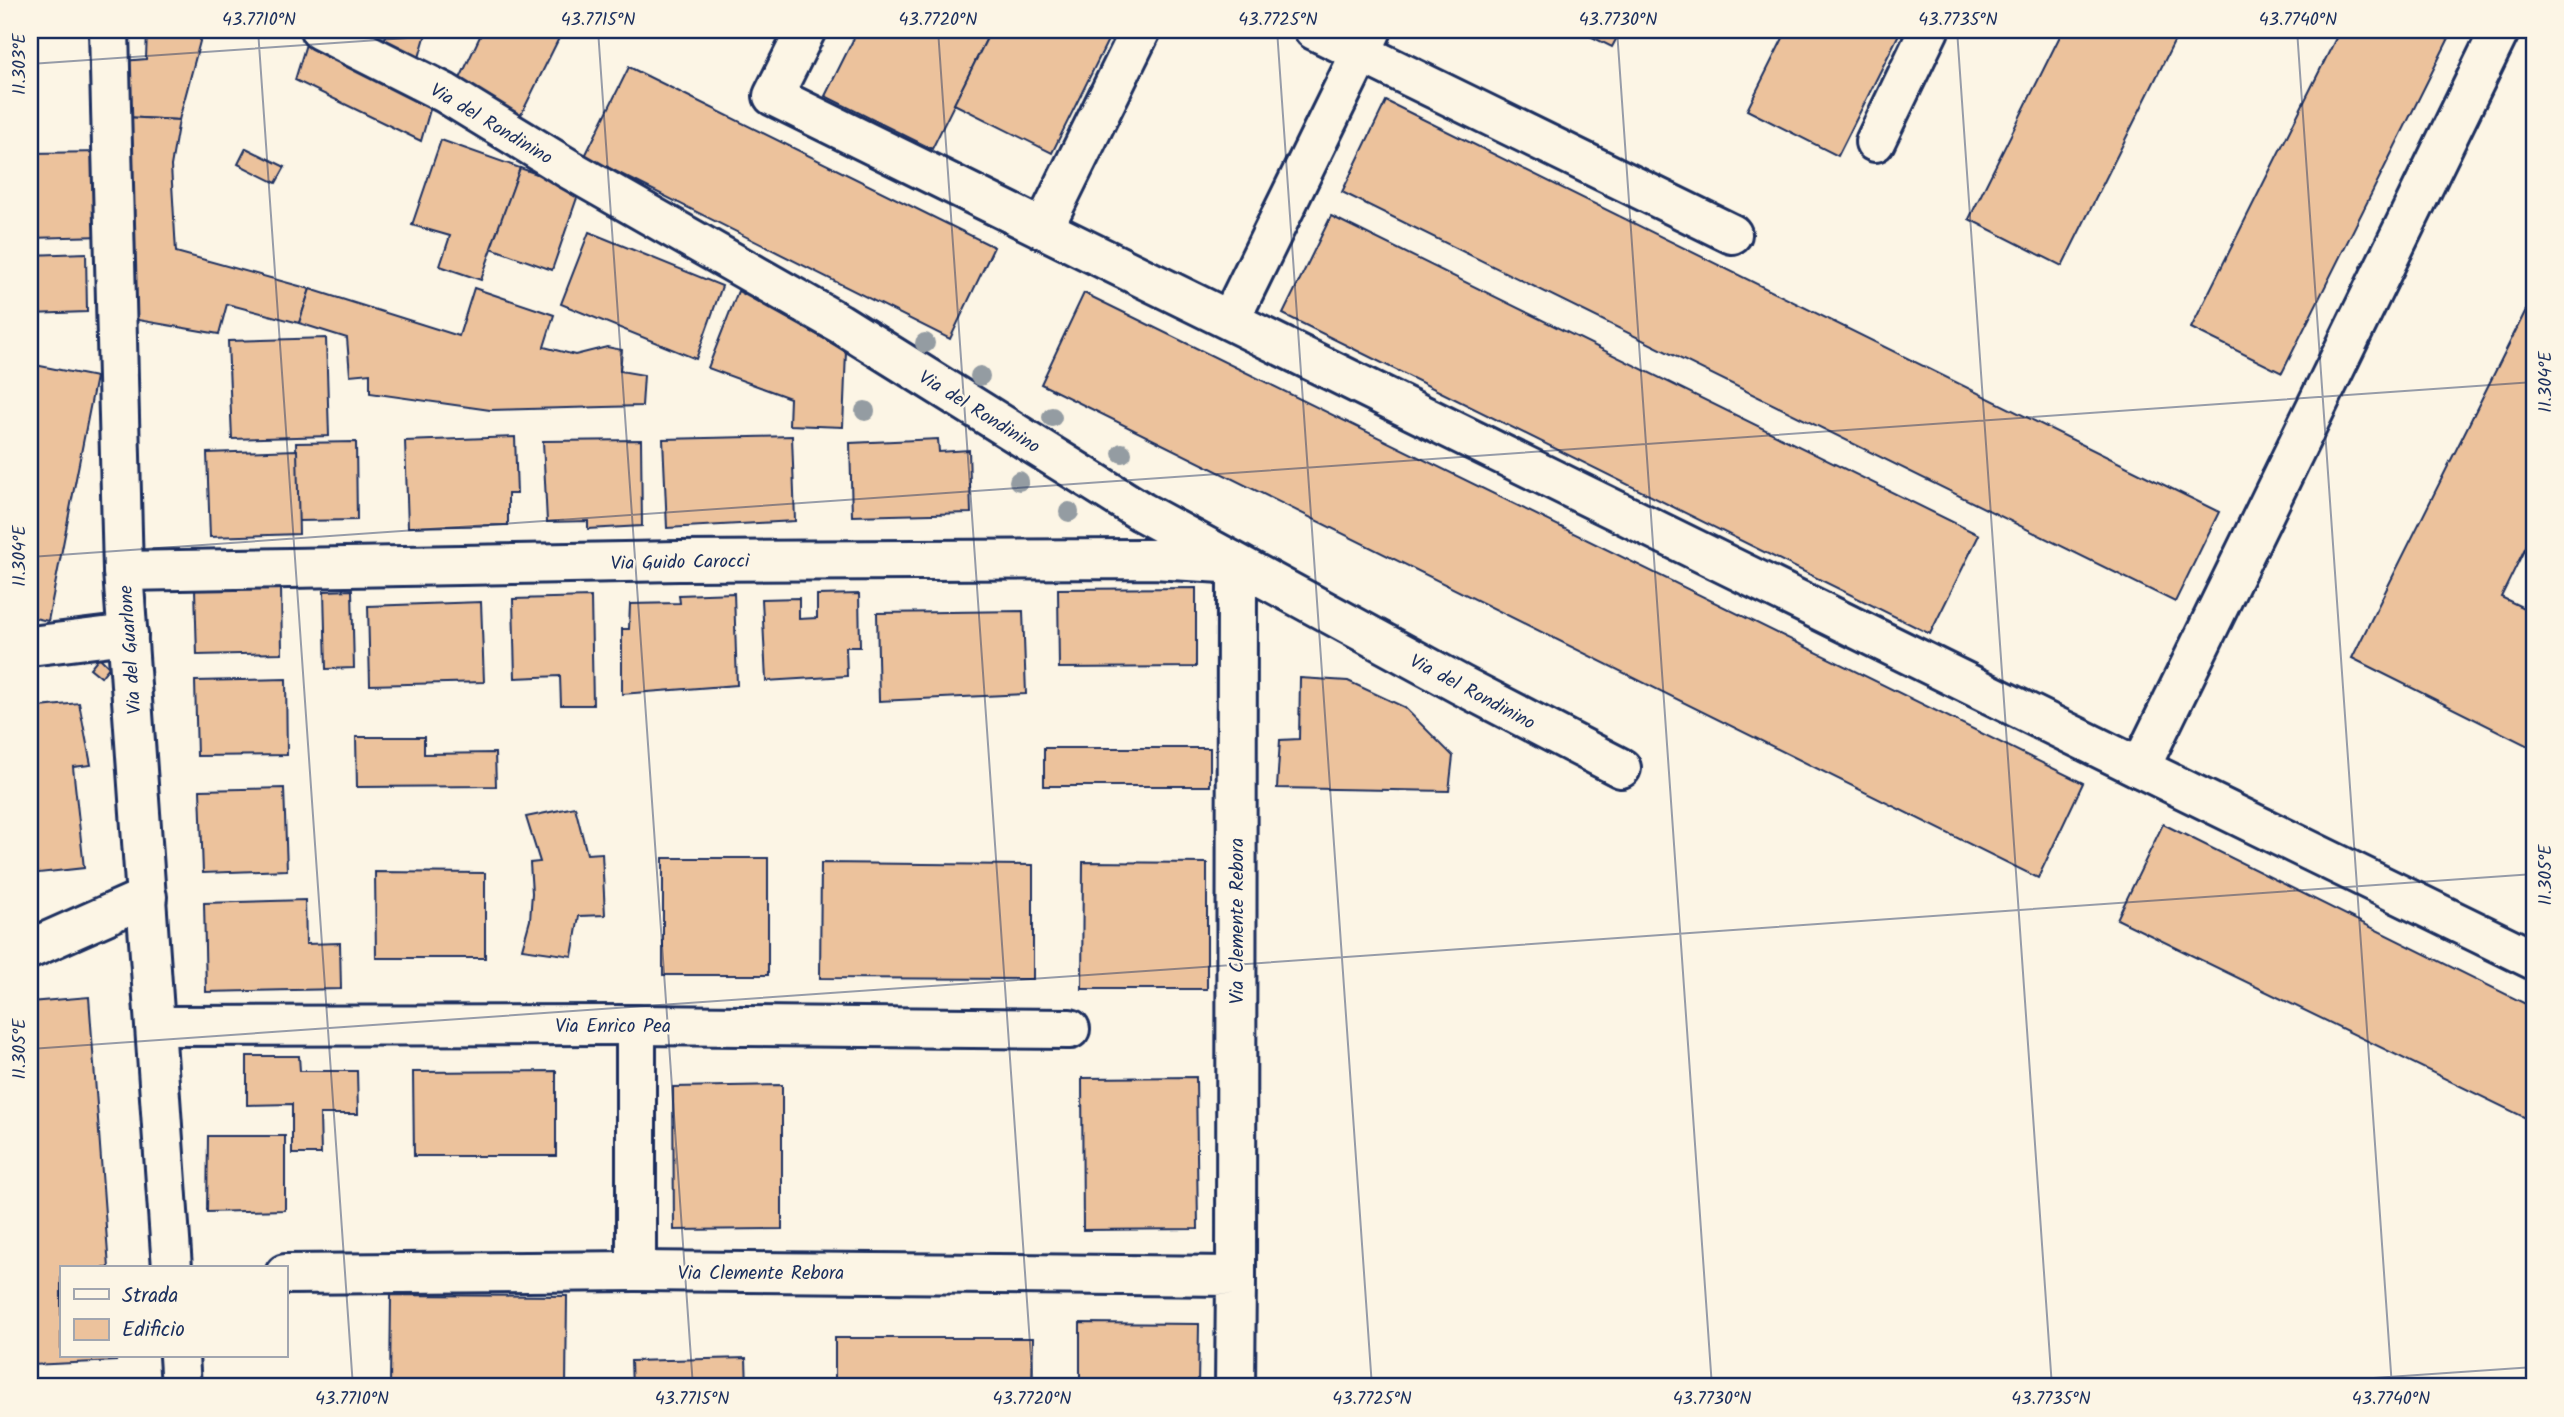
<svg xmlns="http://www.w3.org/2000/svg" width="2564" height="1417" font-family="Kalam,sans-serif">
<rect width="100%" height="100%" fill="#fcf5e5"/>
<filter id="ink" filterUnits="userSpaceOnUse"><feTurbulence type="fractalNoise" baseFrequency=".0143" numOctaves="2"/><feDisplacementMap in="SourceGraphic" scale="14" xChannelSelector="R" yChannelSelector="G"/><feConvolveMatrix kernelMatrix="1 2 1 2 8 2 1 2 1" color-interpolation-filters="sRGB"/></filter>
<g filter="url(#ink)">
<g fill="#ecc29c" stroke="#1b2f5e" stroke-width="2">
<polygon points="147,30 203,30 179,120 124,117 123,61 146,59"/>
<polygon points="238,30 264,30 263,36"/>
<polygon points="388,30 427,30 416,68 380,52"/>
<polygon points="483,30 563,30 519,119 456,87"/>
<polygon points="858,30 991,30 932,149 825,96"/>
<polygon points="991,30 1113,30 1052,153 954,104"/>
<polygon points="1578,30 1621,30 1612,47"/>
<polygon points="1787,30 1901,30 1838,156 1747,110"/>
<polygon points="2063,30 2180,30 2062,266 1969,219"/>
<polygon points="2340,30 2453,30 2282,373 2191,328"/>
<polygon points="306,44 431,106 421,141 295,80"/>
<polygon points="629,67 994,247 950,339 585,156"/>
<polygon points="1386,101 2219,512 2175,602 1342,192"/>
<polygon points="124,117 179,120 171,166 176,252 310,289 299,323 227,304 219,334 132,319"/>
<rect x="30" y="118" width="8" height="35"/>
<polygon points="441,140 520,168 481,280 440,266 450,236 412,225"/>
<polygon points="246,148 285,167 276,183 238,164"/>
<polygon points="105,152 103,236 30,238 30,153"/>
<polygon points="520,168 580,189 552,270 491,248"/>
<polygon points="1331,216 1979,535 1930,634 1283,314"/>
<polygon points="589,232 722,286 696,359 561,304"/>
<polygon points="86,253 87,312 30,314 30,255"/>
<polygon points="474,288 554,315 544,347 575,355 607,347 622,350 620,371 644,375 642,406 490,410 370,393 370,373 350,375 347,338 299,323 310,289 459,336"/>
<polygon points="738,291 846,351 843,427 789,425 790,398 708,368"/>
<polygon points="1084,293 2083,783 2038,878 1041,384"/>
<polygon points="2534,294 2534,530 2501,597 2534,613 2534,749 2352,658"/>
<polygon points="326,338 329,436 232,439 228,341"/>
<polygon points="30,364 96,377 48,621 30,617"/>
<polygon points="792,436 795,521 667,528 663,439"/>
<polygon points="515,437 517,494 508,494 508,525 408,527 405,441"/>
<polygon points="938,439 939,452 969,450 971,513 852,516 850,443"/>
<polygon points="641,440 642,526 588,529 588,521 547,522 543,441"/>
<polygon points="356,442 357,520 298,521 296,443"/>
<polygon points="297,450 299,534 210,537 207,453"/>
<polygon points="281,587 282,653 197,655 195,589"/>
<polygon points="1196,588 1196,667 1059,668 1058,589"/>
<polygon points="352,590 354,668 326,669 324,591"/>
<polygon points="734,593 737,685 622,694 622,629 629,629 630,604 680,603 679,595"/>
<polygon points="859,594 860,647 846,647 847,676 766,681 762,599 799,598 799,619 817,618 817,595"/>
<polygon points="591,597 593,705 561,705 560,676 515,678 513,599"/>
<polygon points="481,602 484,682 370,685 368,606"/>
<polygon points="1023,611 1026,694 879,701 877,613"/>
<polygon points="99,657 109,667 101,677 90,668"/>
<polygon points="1300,678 1348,681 1404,707 1453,756 1449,791 1277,788 1280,740 1299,739"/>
<polygon points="286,679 287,755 197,756 195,681"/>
<polygon points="79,703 91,765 73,767 84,868 30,874 30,708"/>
<polygon points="356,737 424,737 424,754 495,753 496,786 357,787"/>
<rect x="1044" y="748" width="166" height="38"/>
<polygon points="284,788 287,870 203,873 200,790"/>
<polygon points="575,807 587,854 602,853 605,915 579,916 572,956 522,949 530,920 532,893 530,863 540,862 526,817"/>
<polygon points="2163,824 2534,1008 2534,1122 2117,919"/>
<rect x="663" y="858" width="105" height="117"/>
<polygon points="1083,862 1207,863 1207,989 1082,989"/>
<polygon points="821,863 1033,865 1033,979 820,978"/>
<polygon points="375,872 485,873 485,958 376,958"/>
<polygon points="305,900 306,944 340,943 341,989 206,992 204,903"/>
<polygon points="89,997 109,1268 61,1268 61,1356 115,1356 116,1361 31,1365 30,1284 37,1283 30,1196 30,1002"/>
<polygon points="247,1056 299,1056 300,1071 357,1071 358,1114 320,1114 321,1154 292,1154 292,1104 247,1105"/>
<polygon points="556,1071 556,1156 414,1156 413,1072"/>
<polygon points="1196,1077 1198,1229 1083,1230 1082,1078"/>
<polygon points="782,1085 782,1229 674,1230 673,1087"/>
<polygon points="208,1136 285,1136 285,1210 207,1212"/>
<polygon points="391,1295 567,1296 566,1387 390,1387"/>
<polygon points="1080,1323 1199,1324 1198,1387 1080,1387"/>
<polygon points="835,1338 1033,1338 1032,1387 835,1387"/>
<polygon points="746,1358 747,1387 632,1387 631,1361"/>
</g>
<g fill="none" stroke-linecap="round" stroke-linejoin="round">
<g stroke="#1b2f5e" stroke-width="44">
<g id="minor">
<polyline points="109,30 123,571 172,1268"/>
<polyline points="320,30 445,93 569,169 839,323 1142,512 1461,685 1621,768"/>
<polyline points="806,30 773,96 2140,768 2500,30"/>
<polyline points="1314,30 1732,234"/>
<polyline points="1875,142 1929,30"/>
<polyline points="1043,229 1141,30"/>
<polyline points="1230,320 1371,32"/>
<polyline points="123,571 679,561 1153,559 1224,563"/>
<polyline points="30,646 128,634"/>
<polyline points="2140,768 2534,960"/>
<polyline points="30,949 147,897"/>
<polyline points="156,1026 636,1025 1070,1029"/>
<polyline points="636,1271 636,1025"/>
<polyline points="285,1274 636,1271 1236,1276 1235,1387"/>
<polyline points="1236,1276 1237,565"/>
<polyline points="179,1356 181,1387"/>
</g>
</g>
<use href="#minor" stroke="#fcf5e5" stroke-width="38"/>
</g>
<g fill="#949ca2">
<circle cx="925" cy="343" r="10"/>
<circle cx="980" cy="376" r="10"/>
<circle cx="865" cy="411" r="10"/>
<circle cx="1052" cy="417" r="10"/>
<circle cx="1122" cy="453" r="10"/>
<circle cx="1019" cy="481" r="10"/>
<circle cx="1069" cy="512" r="10"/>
</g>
</g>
<path fill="none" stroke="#1b2f5e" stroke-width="2" stroke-opacity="0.45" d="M 258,30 L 353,1387M 598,30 L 693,1387M 938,30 L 1033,1387M 1277,30 L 1372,1387M 1617,30 L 1712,1387M 1957,30 L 2052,1387M 2297,30 L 2392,1387M 30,64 L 524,30M 30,557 L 2534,382M 30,1049 L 2534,874M 2241,1387 L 2534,1367"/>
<g text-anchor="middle" stroke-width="5" stroke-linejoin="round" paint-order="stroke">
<g font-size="19" fill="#1b2f5e" stroke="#fcf5e5">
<text transform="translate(492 123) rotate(31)" y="7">Via del Rondinino</text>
<text transform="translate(980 411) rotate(32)" y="7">Via del Rondinino</text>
<text transform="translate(680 561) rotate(-1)" y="7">Via Guido Carocci</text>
<text transform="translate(129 650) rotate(-94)" y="7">Via del Guarlone</text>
<text transform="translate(1473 691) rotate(28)" y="7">Via del Rondinino</text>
<text transform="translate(1236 921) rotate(-90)" y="7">Via Clemente Rebora</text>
<text x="613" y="1032">Via Enrico Pea</text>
<text x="761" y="1279">Via Clemente Rebora</text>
</g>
</g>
<rect width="2564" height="1417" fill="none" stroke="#fcf5e5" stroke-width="77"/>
<rect x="60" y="1266" width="228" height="91" fill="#fcf5e5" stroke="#a2a6af" stroke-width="2"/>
<rect x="74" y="1289" width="35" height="10" fill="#fcf5e5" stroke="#a2a6af" stroke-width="2"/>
<text x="122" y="1302" font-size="21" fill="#1b2f5e">Strada</text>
<rect x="74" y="1319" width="35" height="21" fill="#ecc29c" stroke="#a2a6af" stroke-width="2"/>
<text x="122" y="1336" font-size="21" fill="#1b2f5e">Edificio</text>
<rect x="38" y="38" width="2488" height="1340" fill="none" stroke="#1b2f5e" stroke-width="2.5"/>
<g font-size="18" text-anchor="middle" fill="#1b2f5e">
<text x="259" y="25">43.7710°N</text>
<text x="598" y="25">43.7715°N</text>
<text x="938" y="25">43.7720°N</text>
<text x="1278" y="25">43.7725°N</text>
<text x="1618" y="25">43.7730°N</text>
<text x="1958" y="25">43.7735°N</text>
<text x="2298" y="25">43.7740°N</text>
<text transform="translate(19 64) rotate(-90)" y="6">11.303°E</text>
<text transform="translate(2545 382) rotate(-90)" y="6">11.304°E</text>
<text transform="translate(19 556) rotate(-90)" y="6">11.304°E</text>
<text transform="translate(2545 875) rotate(-90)" y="6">11.305°E</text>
<text transform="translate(19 1049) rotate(-90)" y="6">11.305°E</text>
<text x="352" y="1404">43.7710°N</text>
<text x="692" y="1404">43.7715°N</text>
<text x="1032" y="1404">43.7720°N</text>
<text x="1372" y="1404">43.7725°N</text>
<text x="1712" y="1404">43.7730°N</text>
<text x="2051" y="1404">43.7735°N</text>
<text x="2391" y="1404">43.7740°N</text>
</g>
</svg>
